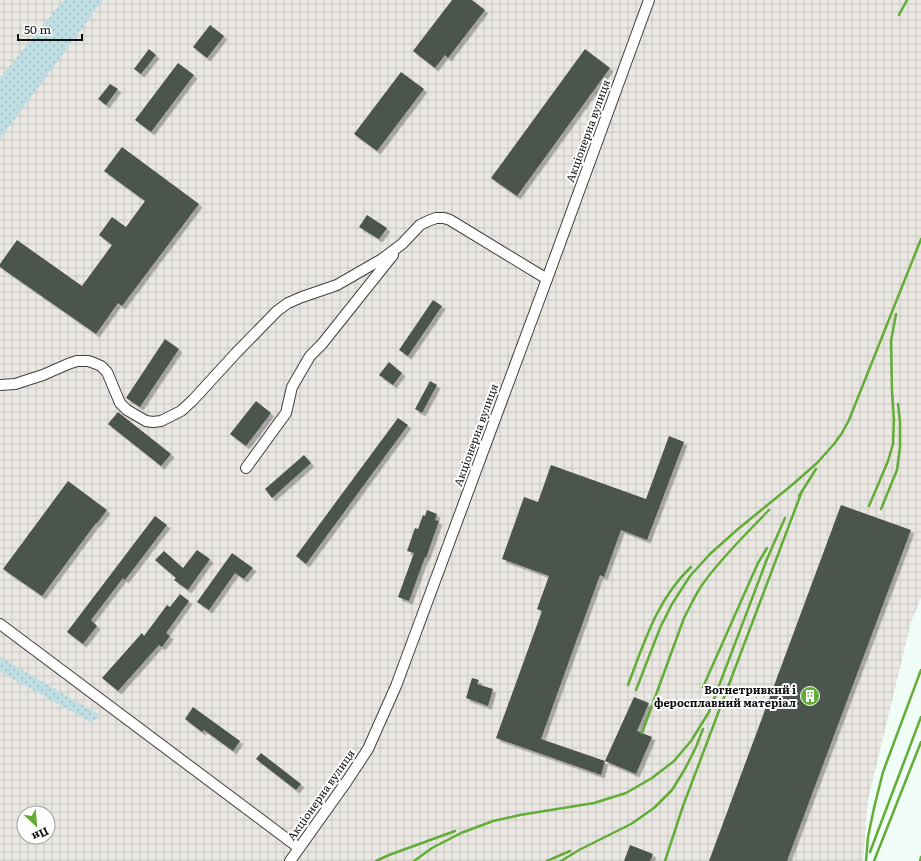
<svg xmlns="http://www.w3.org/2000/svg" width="921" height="861" font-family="Literata,serif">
<defs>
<pattern id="industrial-grid" width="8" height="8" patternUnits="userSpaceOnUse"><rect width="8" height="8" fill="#ebe8e3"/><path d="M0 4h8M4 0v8" fill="none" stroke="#c8c6c2"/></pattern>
<pattern id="grass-dots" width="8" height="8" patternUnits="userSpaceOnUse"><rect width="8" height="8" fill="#bedee4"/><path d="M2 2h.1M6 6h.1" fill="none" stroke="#a2bdc2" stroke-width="1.8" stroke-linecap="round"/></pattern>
<filter id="shadow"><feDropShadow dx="3.5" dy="3.5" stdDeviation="0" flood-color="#0004"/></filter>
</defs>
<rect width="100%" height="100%" fill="#f1fdf7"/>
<path fill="url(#industrial-grid)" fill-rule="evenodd" d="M 0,0 L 921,0 L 921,598 L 911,622 L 868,800 L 863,861 L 0,861 ZM 24,813 L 48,813 L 48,837 L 24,837 Z"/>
<g fill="url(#grass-dots)">
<polygon points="64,0 103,0 0,139 0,78"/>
<polygon points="0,657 101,716 91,722 0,672"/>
</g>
<g fill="#4c554c" filter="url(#shadow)">
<polygon points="452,0 472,0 485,10 448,58 445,55 435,68 413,51"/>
<polygon points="210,25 224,36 207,58 193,47"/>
<polygon points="149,49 156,55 141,74 134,69"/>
<polygon points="585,49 610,68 517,196 491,178"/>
<polygon points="178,63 194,75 151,132 135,120"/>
<polygon points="401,72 424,89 377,151 354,134"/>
<polygon points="110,84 118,89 106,105 98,99"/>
<polygon points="122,147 199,204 122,306 118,303 96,334 0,267 0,264 17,240 82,286 112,245 99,235 112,217 126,227 145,201 104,171"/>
<polygon points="367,215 387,228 379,239 359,227"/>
<polygon points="433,300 442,306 408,356 399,350"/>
<polygon points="165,339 179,349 140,407 126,398"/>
<polygon points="389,362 402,373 393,385 379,375"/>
<polygon points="430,381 437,385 422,413 415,409"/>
<polygon points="256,401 271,413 246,446 230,434"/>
<polygon points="118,412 171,454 161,466 108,424"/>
<polygon points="398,418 408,425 306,564 296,556"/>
<polygon points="669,436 684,442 647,540 621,530 604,577 600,575 541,739 605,761 601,775 496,738 542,611 537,609 549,576 502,559 524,497 538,502 551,465 646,499"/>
<polygon points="304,455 311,463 272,498 265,489"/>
<polygon points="68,481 107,510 97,523 96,523 42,596 3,569"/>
<polygon points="841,505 911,530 787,861 709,861"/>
<polygon points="427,510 437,514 435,520 439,521 426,558 425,557 409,601 398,597 414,553 407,551 415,528 418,529 423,515 425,516"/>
<polygon points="155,516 167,525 125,580 123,578 91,620 97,626 83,644 67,632"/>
<polygon points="197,550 210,559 188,590 174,580 176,578 155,560 164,551 183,568"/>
<polygon points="232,553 253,568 244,579 235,573 209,610 197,602"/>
<polygon points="180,594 189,601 166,633 170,636 162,647 159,645 118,691 102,678 142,633 144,636 167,605 170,607"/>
<polygon points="472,678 479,680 477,684 493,689 488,706 466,698"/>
<polygon points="634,697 649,703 637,731 652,737 636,774 605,761"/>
<polygon points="193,707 240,741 233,751 204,730 202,732 185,719"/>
<polygon points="261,753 301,784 296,790 256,759"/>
<polygon points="630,845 653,854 650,861 624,861"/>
</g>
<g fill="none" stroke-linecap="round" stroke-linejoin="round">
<g stroke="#414141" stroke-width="12">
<g id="minor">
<polyline points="0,385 15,384 43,375 68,364 77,361 88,361 94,363 101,366 107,372 120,403 127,410 146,421 153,422 161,421 181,411 193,400 236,353 277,311 288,303 302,297 337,285 382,259 402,244 420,225 428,221 436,218 444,218 450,220 547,279"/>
<polyline points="246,468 286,413 292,387 310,356 322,344 393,255"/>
<polyline points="0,624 299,848"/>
<polyline points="290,861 347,781 368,749 396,686 547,279 649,0"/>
</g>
</g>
<use href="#minor" stroke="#fff" stroke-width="10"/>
<g stroke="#62ad37" stroke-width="2.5">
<polyline points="899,15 907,0"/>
<polyline points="799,496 816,469"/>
<polyline points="869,506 888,461 893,444 894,420 892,391 891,341 896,314"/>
<polyline points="881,509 897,470 900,447 900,422 898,404"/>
<path d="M 628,685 C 644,643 657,599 691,567"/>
<polyline points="703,687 758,563 767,548"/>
<polyline points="636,690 660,628 672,604 690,576 710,554 738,529 792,485 817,463 834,444 842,433 849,420 921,239"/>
<path d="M 642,733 L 684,618 C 690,607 695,595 702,585 C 720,559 747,533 769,510"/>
<polyline points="870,852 921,717"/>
<polyline points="376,861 389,855 455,831"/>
<polyline points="414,861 432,848 461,833 493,821 520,815 594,803 626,793 652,778 674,761 691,741 709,712 767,559 785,518"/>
<polyline points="547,861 570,851"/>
<polyline points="561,861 579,850 631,824 654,808 672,790 685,769 696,747 703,729"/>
<polyline points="665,861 683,806 802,491"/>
<polyline points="866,861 868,837 874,808 883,772 921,670"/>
<polyline points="874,861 921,742"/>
<polyline points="920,861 921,857"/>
</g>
</g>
<defs>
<g id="building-disc" transform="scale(1)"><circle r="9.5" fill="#62ad37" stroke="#fff"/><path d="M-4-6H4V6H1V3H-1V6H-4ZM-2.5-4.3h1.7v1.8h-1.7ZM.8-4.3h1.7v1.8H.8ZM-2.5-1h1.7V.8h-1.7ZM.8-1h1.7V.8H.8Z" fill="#fff"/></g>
</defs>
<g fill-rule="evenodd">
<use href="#building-disc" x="810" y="696"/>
</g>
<g text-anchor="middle" stroke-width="4" stroke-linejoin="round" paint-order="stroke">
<g font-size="11" fill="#0e0e0e" stroke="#fff">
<text transform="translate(588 131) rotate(-70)" y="4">Акціонерна вулиця</text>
<text transform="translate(476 435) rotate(-70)" y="4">Акціонерна вулиця</text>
<text transform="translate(321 795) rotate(-55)" y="4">Акціонерна вулиця</text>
</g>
<g font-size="11" font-weight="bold" fill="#0e0e0e" stroke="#fff" text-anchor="end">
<text x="796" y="694">Вогнетривкий і<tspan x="796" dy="13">феросплавний матеріал</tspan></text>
</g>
</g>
<g transform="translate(36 825) rotate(154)"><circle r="19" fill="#ffffff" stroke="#9f9f9f"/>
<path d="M0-3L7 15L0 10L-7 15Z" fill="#62ad37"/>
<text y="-6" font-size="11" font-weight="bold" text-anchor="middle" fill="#0e0e0e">Пн</text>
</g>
<path d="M18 34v6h64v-6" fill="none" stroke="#0e0e0e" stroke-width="2"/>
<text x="24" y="34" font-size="12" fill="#0e0e0e" stroke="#ffffff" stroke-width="3" paint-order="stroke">50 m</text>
</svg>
